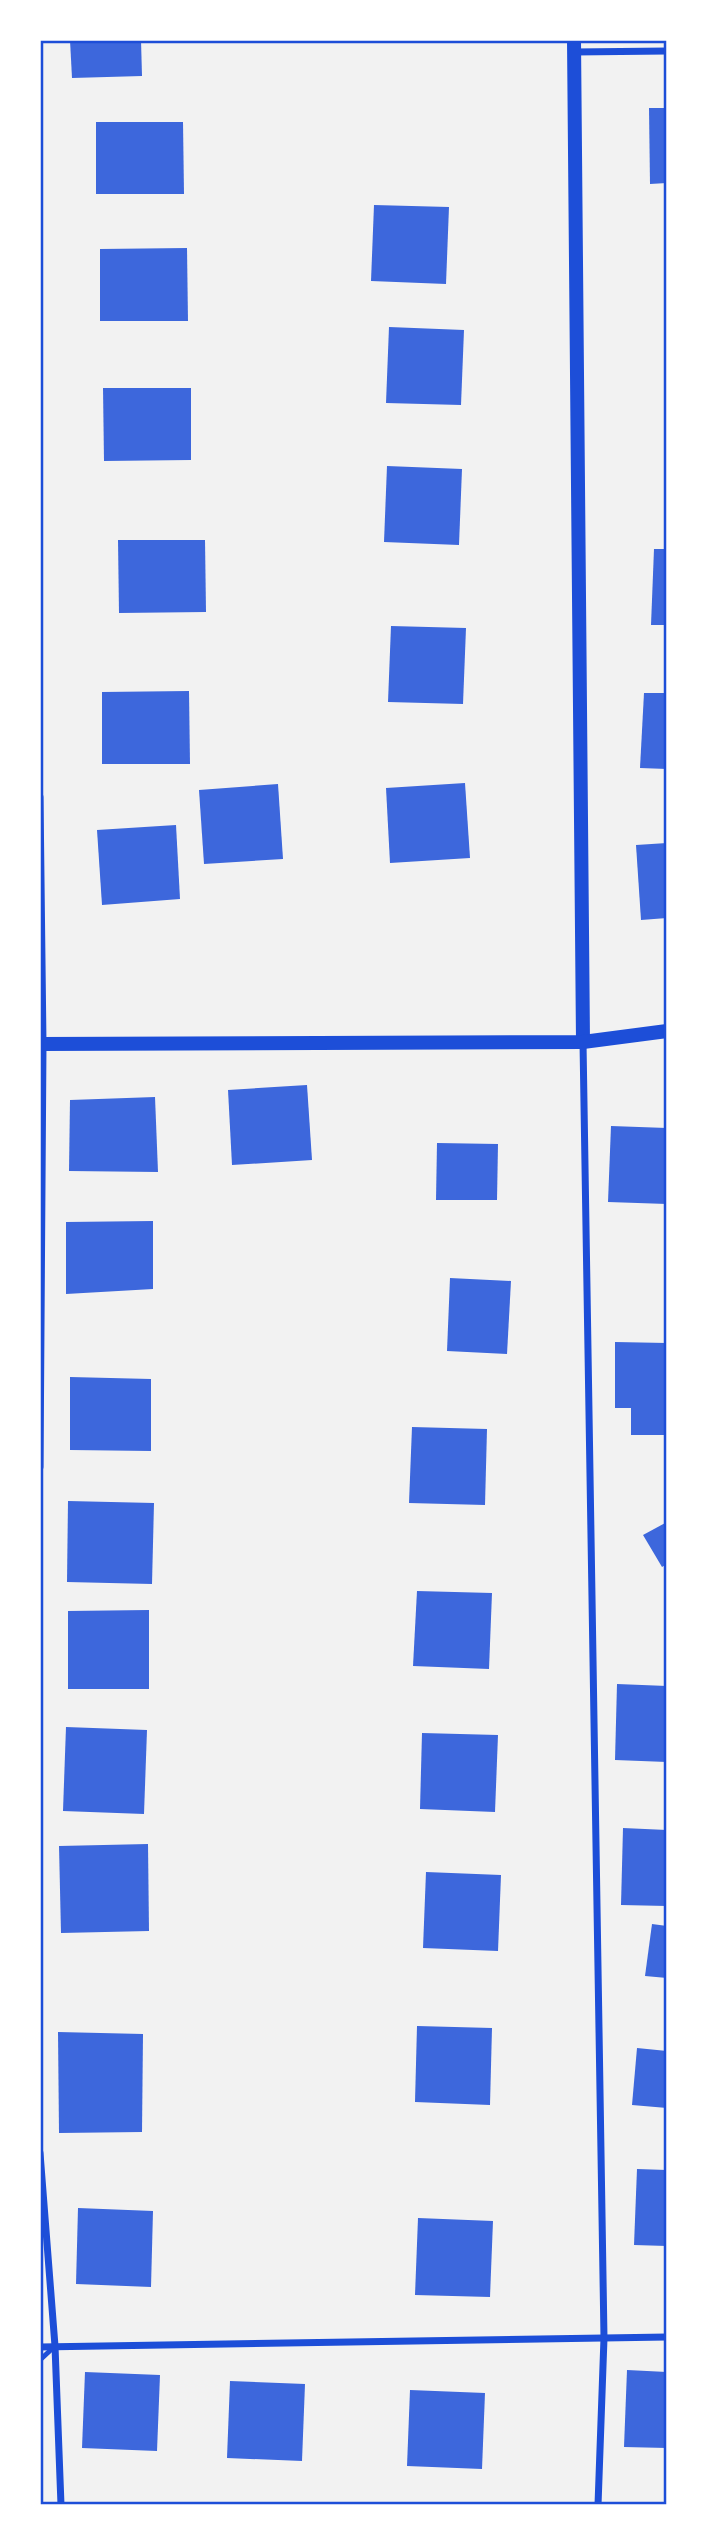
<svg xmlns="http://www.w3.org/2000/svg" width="707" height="2545" font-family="'PT Sans',sans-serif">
<rect width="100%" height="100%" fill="#f2f2f2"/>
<g fill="#3d67dc">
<polygon points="70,40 141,40 142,76 72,78"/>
<polygon points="649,108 667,108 667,183 650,184"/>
<polygon points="96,122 183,122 184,194 96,194"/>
<polygon points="374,205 449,207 446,284 371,281"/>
<polygon points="187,248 188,321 100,321 100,249"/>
<polygon points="389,327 464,330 461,405 386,403"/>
<polygon points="103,388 191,388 191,460 104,461"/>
<polygon points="387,466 462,469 459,545 384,542"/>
<polygon points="118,540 205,540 206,612 119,613"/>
<polygon points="654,549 667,549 667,625 651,625"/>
<polygon points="391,626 466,628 463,704 388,702"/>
<polygon points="189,691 190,764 102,764 102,692"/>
<polygon points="644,693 667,693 667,769 640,768"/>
<polygon points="465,783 470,858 390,863 386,788"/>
<polygon points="278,784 283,859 204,864 199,790"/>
<polygon points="176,825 180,899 102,905 97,830"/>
<polygon points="667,843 667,918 641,920 636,845"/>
<polygon points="307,1085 312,1160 232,1165 228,1090"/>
<polygon points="155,1097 158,1172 69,1171 70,1100"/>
<polygon points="611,1126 667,1128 667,1204 608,1202"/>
<polygon points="437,1143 498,1144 497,1200 436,1200"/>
<polygon points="153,1221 153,1289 66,1294 66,1222"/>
<polygon points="450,1278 511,1281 507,1354 447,1351"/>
<polygon points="615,1342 667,1343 667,1435 631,1435 631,1408 615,1408"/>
<polygon points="70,1377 151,1379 151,1451 70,1450"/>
<polygon points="412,1427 487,1429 485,1505 409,1503"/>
<polygon points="68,1501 154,1503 152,1584 67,1582"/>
<polygon points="667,1522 667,1564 662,1567 643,1535"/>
<polygon points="417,1591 492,1593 489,1669 413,1666"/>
<polygon points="149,1610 149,1689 68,1689 68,1611"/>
<polygon points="617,1684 667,1686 667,1762 615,1760"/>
<polygon points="66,1727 147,1730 144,1814 63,1811"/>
<polygon points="422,1733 498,1735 495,1812 420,1809"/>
<polygon points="623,1828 667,1830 667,1906 621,1905"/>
<polygon points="148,1844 149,1931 61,1933 59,1846"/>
<polygon points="426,1872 501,1875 498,1951 423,1948"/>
<polygon points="652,1924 667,1926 667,1978 645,1976"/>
<polygon points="417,2026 492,2028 490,2105 415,2102"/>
<polygon points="58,2032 143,2034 142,2132 59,2133"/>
<polygon points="637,2048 667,2051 667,2108 632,2105"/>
<polygon points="637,2169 667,2170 667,2246 634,2245"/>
<polygon points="78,2208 153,2211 151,2287 76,2284"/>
<polygon points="418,2218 493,2221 490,2297 415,2295"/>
<polygon points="627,2370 667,2372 667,2448 624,2447"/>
<polygon points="85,2372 160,2375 157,2451 82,2448"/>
<polygon points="230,2381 305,2384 302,2461 227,2458"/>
<polygon points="410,2390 485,2393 482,2469 407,2466"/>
</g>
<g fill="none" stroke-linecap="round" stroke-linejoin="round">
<polyline stroke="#1d4ed8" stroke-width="5" points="40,2360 55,2346"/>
<g stroke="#1d4ed8" stroke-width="7">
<polyline points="574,52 667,51"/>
<polyline points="40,797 43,1044 40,1467"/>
<polyline points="583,1042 604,2338 598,2505"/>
<polyline points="40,2153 55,2346 61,2505"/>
<polyline points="40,2347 667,2337"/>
</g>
<g stroke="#1d4ed8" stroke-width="14">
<polyline points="574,40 583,1042"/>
<polyline points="40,1044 583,1042 667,1031"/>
</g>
</g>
<rect width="707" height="2545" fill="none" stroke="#ffffff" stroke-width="84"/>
<rect x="42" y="42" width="623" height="2461" fill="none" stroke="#1d4ed8" stroke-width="2.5"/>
</svg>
